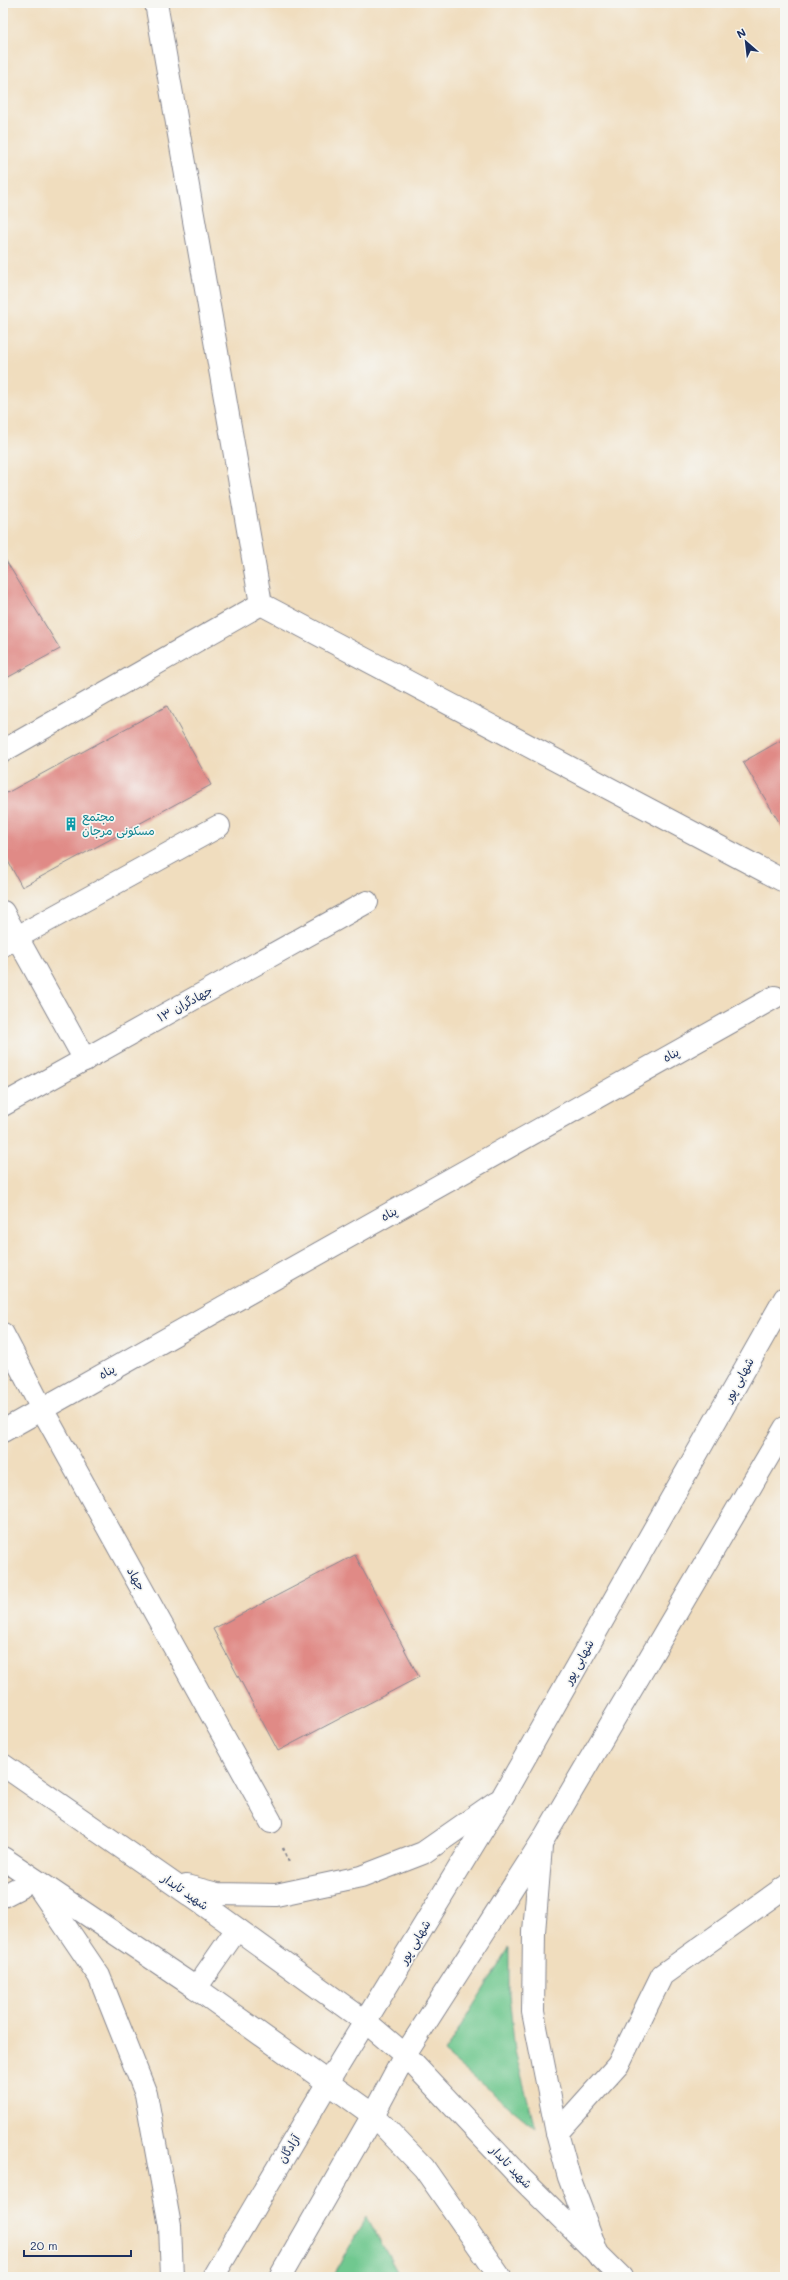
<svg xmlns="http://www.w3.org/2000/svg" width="788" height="2280" font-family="Mali,'Playpen Sans Arabic',sans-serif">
<rect width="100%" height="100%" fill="#f6f6f2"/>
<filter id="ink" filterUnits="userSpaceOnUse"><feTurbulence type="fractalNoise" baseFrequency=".025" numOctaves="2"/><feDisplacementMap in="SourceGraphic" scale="8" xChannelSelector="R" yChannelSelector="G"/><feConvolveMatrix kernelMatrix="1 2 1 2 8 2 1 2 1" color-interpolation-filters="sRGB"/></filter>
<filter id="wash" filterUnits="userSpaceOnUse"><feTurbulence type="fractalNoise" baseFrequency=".012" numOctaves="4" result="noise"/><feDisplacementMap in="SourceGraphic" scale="16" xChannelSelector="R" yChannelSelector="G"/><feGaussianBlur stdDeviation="0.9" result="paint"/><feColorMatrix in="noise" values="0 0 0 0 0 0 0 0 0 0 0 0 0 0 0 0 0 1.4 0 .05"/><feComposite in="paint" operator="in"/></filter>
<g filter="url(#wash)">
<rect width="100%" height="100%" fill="#f0ddbe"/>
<g fill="#70c88f" stroke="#467c76">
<polygon points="509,1948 509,1995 515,2051 535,2128 444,2053"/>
<polygon points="367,2217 400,2277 332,2277"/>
</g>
<g id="blocks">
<g fill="#e08a86">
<polygon points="3,556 60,649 3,680"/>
<polygon points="167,706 211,785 22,887 3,852 3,795"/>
<polygon points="785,738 785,832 743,762"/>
<polygon points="355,1555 419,1677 278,1751 213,1629"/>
</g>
</g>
</g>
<g filter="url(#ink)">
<use href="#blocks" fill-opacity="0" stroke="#86868e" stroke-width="1"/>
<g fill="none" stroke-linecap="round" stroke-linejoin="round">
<g stroke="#86868e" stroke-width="24">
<g id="minor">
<polyline points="156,3 261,604"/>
<polyline points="261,604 782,880"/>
<polyline points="3,751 261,604"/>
<polyline points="3,912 85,1060"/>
<polyline points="3,945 219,826"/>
<polyline points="3,1105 367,902"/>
<polyline points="3,1334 42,1409 271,1822"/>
<polyline points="3,1431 775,997"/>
<polyline points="3,1896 34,1880"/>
<polyline points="405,2055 521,2178 621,2277"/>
<polyline points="373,2115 424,2168 500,2277"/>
<polyline points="557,2133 618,2065 662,1975 785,1887"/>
</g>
</g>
<g stroke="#86868e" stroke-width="24">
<g id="major">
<polyline points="3,1765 207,1907 366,2022 405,2055"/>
<polyline points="541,1846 534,1932 533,2012 557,2133 569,2177 598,2255"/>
<polyline points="3,1858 196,1988 373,2115"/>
<polyline points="186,1886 217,1894 276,1895 361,1877 423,1853 496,1802"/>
<polyline points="40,1889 99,1976 146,2094 170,2226 172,2277"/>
<polyline points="196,1988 237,1929"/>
<polyline points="213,2277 327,2084 503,1796 785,1298"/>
<polyline points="280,2277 373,2115 405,2055 541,1843 785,1428"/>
</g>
</g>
<polyline stroke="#86868e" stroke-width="2.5" stroke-dasharray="3 3" stroke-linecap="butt" points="283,1848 289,1862"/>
<use href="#minor" stroke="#fff" stroke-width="22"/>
<use href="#major" stroke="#fff" stroke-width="22"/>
</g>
</g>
<defs>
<g id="building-bare" transform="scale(1.08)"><path d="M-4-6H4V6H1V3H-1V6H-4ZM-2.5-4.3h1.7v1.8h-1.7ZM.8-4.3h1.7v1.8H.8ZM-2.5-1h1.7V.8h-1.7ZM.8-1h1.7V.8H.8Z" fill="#0f9aa8" stroke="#f6f6f2" stroke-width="2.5" paint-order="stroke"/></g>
</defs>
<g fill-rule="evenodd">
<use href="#building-bare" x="71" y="824"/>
</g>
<g text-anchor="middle" stroke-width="3.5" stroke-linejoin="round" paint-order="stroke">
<g font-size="12" fill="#0d838f" stroke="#f6f6f2" text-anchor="start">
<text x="82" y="821">مجتمع<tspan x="82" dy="14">مسکونی مرجان</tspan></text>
</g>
<g font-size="12" fill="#1b2f5e" stroke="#f6f6f2">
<text transform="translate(185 1004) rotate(-29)" y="4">جهادگران ۱۳</text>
<text transform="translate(671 1055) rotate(-29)" y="4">پناه</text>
<text transform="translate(389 1214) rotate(-29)" y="4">پناه</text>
<text transform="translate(107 1372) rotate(-29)" y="4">پناه</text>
<text transform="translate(739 1380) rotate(-61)" y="4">شهابی پور</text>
<text transform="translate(136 1579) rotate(61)" y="4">جهاد</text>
<text transform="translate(579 1662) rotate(-61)" y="4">شهابی پور</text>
<text transform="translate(185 1892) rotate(35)" y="4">شهید تابدار</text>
<text transform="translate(415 1942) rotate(-59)" y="4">شهابی پور</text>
<text transform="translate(289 2149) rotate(-59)" y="4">آزادگان</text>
<text transform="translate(511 2167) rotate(46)" y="4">شهید تابدار</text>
</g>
</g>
<rect width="788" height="2280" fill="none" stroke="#f6f6f2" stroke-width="16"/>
<g transform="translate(746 42) rotate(332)" stroke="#f6f6f2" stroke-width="3" paint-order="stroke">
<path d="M0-3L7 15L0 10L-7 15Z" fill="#1b2f5e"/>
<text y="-6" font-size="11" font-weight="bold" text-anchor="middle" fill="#1b2f5e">N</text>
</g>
<path d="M24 2250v6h107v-6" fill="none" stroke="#1b2f5e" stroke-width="2"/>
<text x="30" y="2250" font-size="12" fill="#1b2f5e" stroke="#f6f6f2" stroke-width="3" paint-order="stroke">20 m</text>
</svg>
